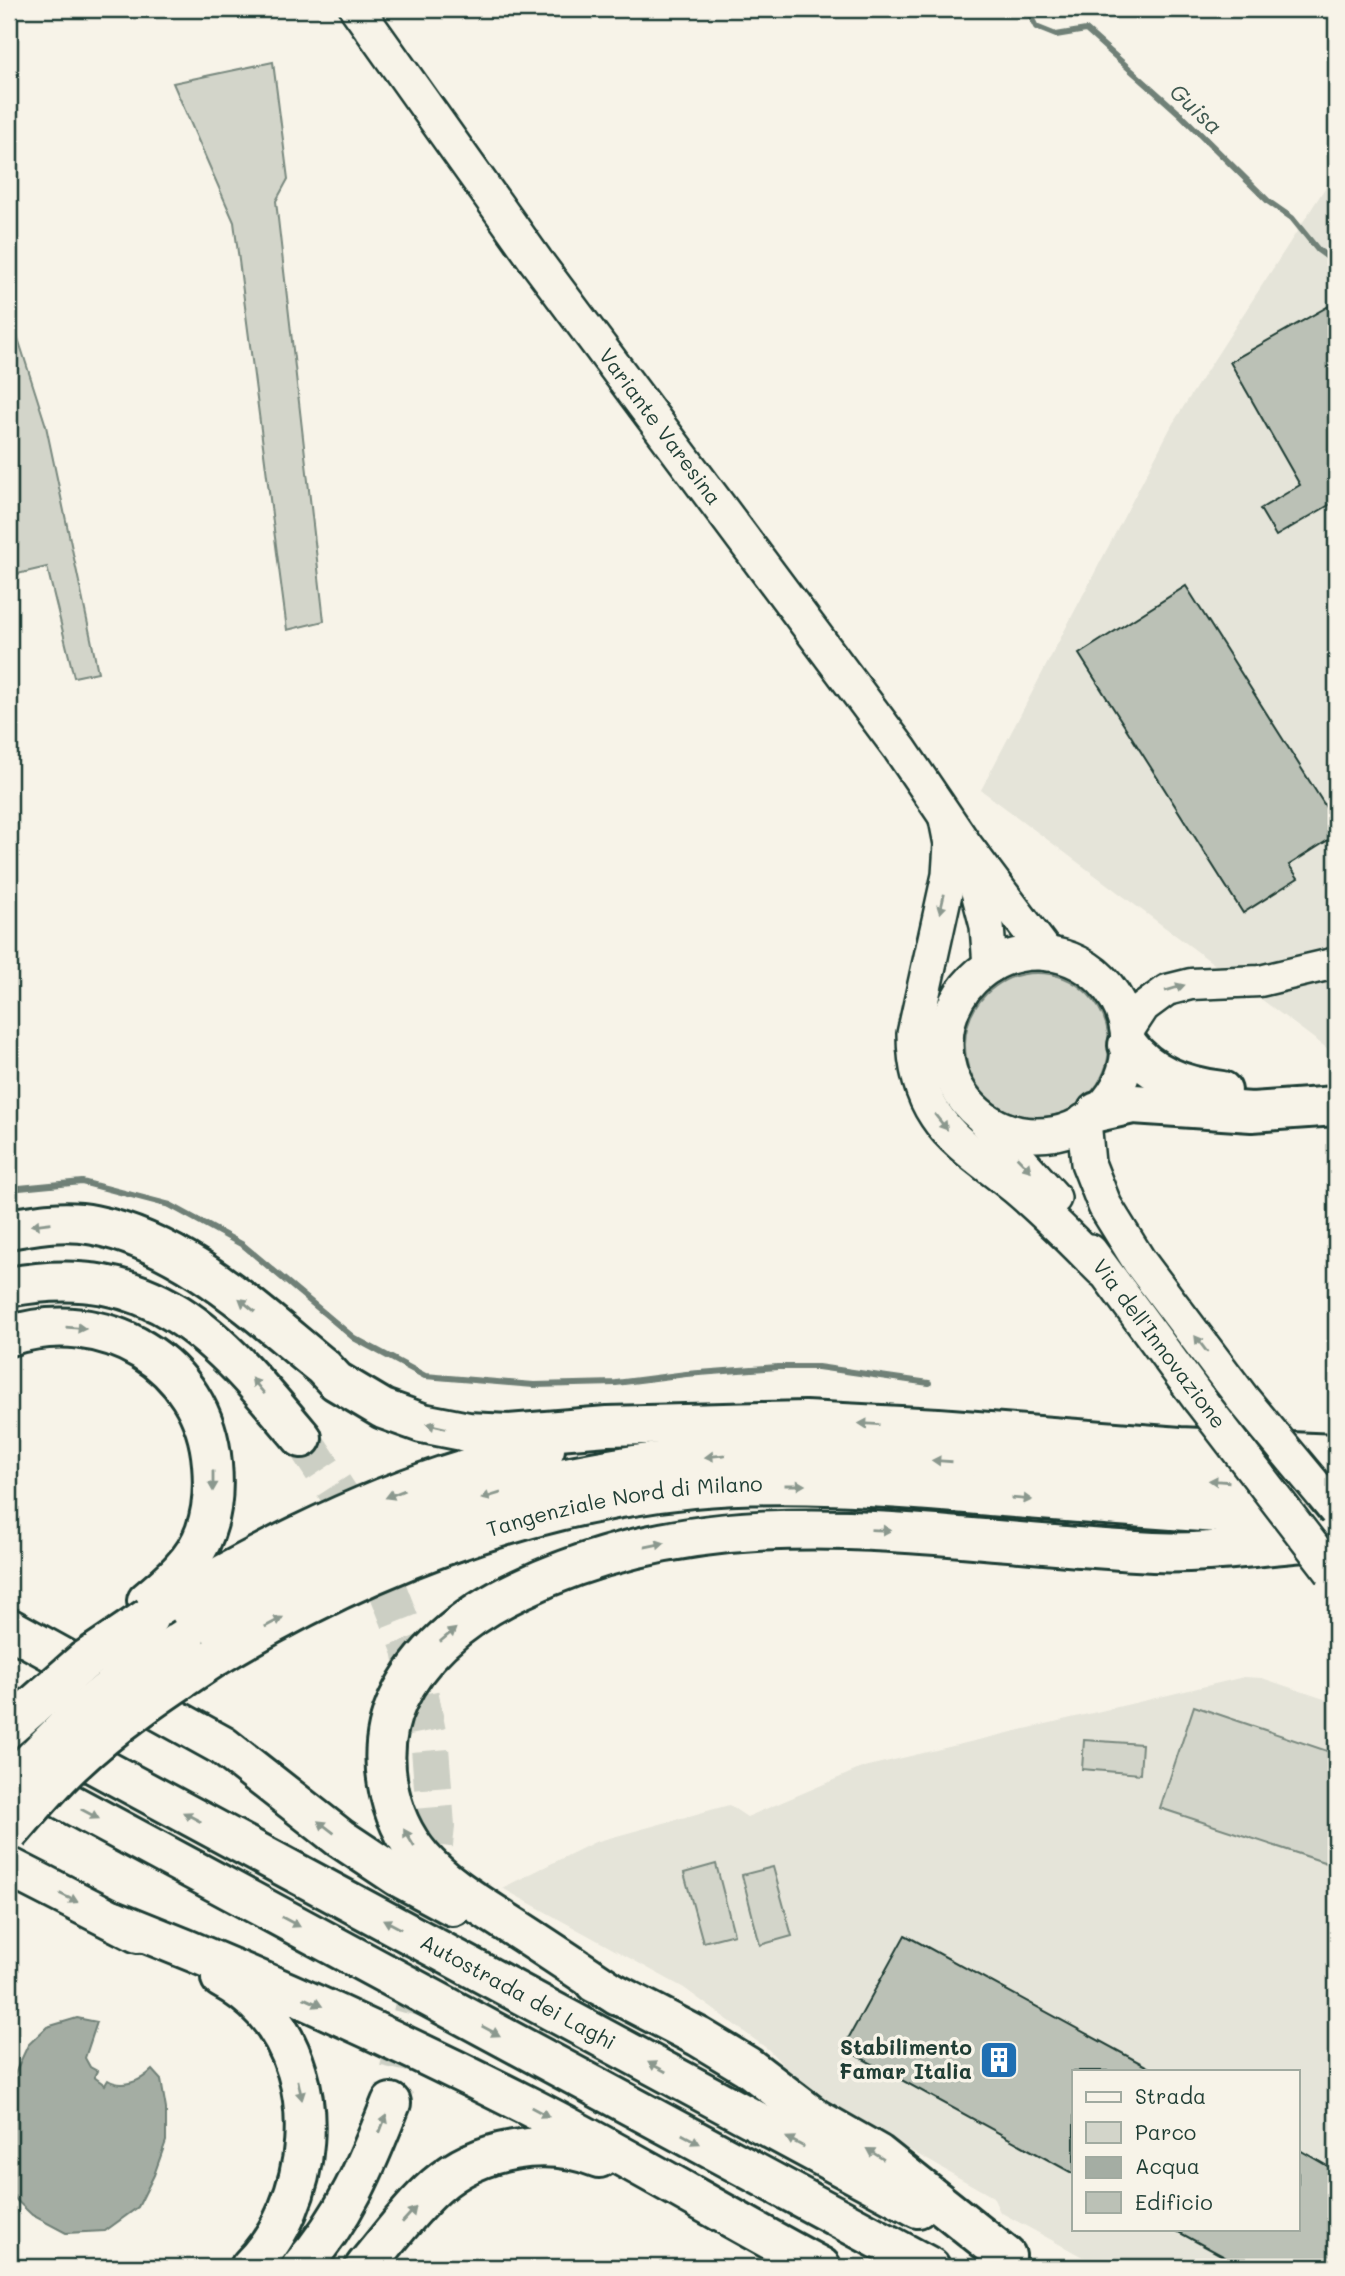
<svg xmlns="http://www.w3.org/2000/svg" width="1345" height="2276" font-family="Mali,sans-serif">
<rect width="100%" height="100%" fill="#f7f3e8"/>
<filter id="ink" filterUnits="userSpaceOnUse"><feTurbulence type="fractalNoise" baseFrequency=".0143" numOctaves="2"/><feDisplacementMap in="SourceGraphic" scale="14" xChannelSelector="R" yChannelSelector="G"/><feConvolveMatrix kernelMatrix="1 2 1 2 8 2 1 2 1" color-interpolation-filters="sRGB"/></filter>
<g filter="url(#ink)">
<g fill="#e5e4d9" fill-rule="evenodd">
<polygon points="1336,171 1336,1055 981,790 1173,423"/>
<path d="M 1244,1677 L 1262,1678 L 1336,1703 L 1336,2267 L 1101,2267 L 1000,2212 L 993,2197 L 825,2102 L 802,2086 L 769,2050 L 684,1988 L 502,1888 L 595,1842 L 729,1805 L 747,1817 L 864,1767 ZM 1074,2071 L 1298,2071 L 1298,2229 L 1074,2229 Z"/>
</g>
<g fill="#d3d5ca" stroke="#79897f" stroke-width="2">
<polygon points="273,62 288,179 276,201 324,621 287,630 234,222 173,83"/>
<polygon points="9,310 46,426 98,672 74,677 47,567 9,576"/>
<circle cx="1037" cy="1045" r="72"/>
<polygon points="1194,1706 1336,1754 1336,1866 1160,1808"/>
<polygon points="1084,1740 1142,1744 1140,1774 1082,1769"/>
<polygon points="716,1864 734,1934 703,1942 684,1873"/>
<polygon points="773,1867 792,1936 760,1945 742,1875"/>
</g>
<path fill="#a4ada3" stroke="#6f8077" stroke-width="2" d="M 77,2018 L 97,2022 L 85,2058 L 90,2067 L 97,2071 L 94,2077 L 105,2085 L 108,2080 C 123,2089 141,2081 152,2070 L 161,2080 L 166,2109 L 166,2141 L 154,2175 L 138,2207 L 105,2231 L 66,2233 L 32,2215 L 9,2193 L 9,2086 L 28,2045 L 47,2027 Z"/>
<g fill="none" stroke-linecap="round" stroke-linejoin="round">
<g stroke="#6f8077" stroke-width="6">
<polyline points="1027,9 1036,27 1056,35 1086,30 1180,114 1269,202 1292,218 1318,250 1336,263"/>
<polyline points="9,1189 82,1182 170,1205 243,1245 354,1338 425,1376 534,1385 616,1383 686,1374 778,1367 818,1367 929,1383"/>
</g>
</g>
<g fill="#bbc1b6" stroke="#1f3d34" stroke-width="2">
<polygon points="1336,302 1336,501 1276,536 1260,509 1300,485 1230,362"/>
<polygon points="1186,586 1336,823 1336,835 1289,865 1298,878 1243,913 1079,654"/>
<polygon points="905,1935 1155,2071 1074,2071 1074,2174 843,2048"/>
<polygon points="1298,2149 1336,2171 1336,2267 1243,2267 1173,2229 1298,2229"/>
</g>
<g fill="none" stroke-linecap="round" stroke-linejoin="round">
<polyline stroke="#cccfc4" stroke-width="38" stroke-dasharray="38 19" stroke-linecap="butt" points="302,1438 367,1537 411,1649 430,1748 436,1826 428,1899 416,1996 391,2103"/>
<g stroke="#1f3d34" stroke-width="35">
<polyline id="secondary" points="1127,1033 1144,1007 1167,990 1191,984 1260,981 1336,963"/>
</g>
<g stroke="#1f3d34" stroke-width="38">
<g id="primary">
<path id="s1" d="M 357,9 L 536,261 L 900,749 L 965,845 L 1047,954"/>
<path d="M 946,819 L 951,844 L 949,875 L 914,1034 C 914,1064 919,1091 936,1116 C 955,1145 990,1166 1016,1188 C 1047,1214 1074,1242 1102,1270"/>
<polyline points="969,857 987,926 990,966"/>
<circle cx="1037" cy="1044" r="91"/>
<polyline points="985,1121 1054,1198"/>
<polyline points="1084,1121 1088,1163 1105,1206 1139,1261 1242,1398"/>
<polyline points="1090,1251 1199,1399"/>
</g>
</g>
<g stroke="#1f3d34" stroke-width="44">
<g id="highway">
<path d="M 1128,1045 C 1150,1075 1186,1087 1222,1091"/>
<polyline points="1097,1112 1133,1104 1252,1112 1336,1106"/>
<path d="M 9,1229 C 37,1224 65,1219 94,1225 C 184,1243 254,1311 323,1367 L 336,1381 L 383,1409 L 422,1423 L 468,1432 L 509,1434 L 607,1426 L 805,1421 L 938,1428 L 1180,1447 L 1336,1454"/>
<path d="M 9,1287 C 153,1260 217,1336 302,1438"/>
<path d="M 9,1336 C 103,1305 204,1362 212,1464 C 214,1487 213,1510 205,1532 C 195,1561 170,1582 147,1601"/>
<path d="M 149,1617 C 247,1559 353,1503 462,1470 C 489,1461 518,1456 545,1449"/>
<polyline points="9,1628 223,1746 340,1838 397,1876 453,1906"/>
<path d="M 185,1638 C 219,1618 253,1596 288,1578 C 385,1527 490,1490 598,1471 C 732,1446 861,1455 996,1465 C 1110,1473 1223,1481 1336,1486"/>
<path id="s2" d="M 215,1657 C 362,1568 520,1505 692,1488 C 791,1479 892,1488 990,1496 C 1101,1505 1211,1514 1322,1519"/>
<path id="s3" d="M 53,1742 L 918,2208"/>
<polyline points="17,1775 930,2267"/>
<polyline points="9,1867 138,1933"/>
<path d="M 114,1920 C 254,1975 390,2036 524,2104 C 625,2155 721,2214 821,2267"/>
<path d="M 221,1978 C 236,1986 252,1998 264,2011 C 326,2081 314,2203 250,2267"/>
<polyline points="595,1983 699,2037 747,2066 815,2118 878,2154 1006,2256"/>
<path d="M 618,1996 C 581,1971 544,1946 506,1922 C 477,1903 446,1885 422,1858 C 386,1817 374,1750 398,1700 C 423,1647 470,1613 521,1589 C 725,1490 939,1542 1153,1552 C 1213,1555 1276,1542 1336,1540"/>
<path d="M 301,2267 C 345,2218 367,2164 391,2103"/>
<path d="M 365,2267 C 388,2240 409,2210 436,2186 C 479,2148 546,2137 599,2158"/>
</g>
</g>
<use href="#secondary" stroke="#f7f3e8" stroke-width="30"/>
<use href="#primary" stroke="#f7f3e8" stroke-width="33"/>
<use href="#highway" stroke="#f7f3e8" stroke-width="38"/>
<g stroke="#1f3d34" stroke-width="38" stroke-linecap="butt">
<g id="primary-bridge">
<polyline points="1242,1398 1336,1511"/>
<polyline points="1199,1399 1332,1572"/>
</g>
</g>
<g stroke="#1f3d34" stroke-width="44" stroke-linecap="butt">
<g id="highway-bridge">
<polyline points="9,1727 84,1661 149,1617"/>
<polyline points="9,1784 77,1716 127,1675 185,1638"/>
<path d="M 9,1833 C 29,1810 49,1786 71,1765 C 115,1723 165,1690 215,1657"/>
</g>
</g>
<use href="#primary-bridge" stroke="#f7f3e8" stroke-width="33"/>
<use href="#highway-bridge" stroke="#f7f3e8" stroke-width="38"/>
</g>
<defs><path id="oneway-solid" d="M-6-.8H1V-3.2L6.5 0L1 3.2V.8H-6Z" transform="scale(1.75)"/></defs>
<g fill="#8b988e">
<use href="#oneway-solid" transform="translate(942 904) rotate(103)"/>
<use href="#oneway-solid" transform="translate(1175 988) rotate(-17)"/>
<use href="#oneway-solid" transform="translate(941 1122) rotate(51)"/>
<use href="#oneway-solid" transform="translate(1024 1164) rotate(46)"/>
<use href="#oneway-solid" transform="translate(41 1224) rotate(173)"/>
<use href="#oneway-solid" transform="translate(247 1305) rotate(-141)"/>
<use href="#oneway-solid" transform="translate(76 1328) rotate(5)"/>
<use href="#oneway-solid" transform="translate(1201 1344) rotate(-127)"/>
<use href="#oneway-solid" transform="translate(258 1386) rotate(-130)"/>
<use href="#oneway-solid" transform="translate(869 1424) rotate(-177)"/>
<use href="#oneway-solid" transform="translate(436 1426) rotate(-167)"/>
<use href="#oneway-solid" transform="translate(715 1456) rotate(174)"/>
<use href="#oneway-solid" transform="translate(942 1461) rotate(-176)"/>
<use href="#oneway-solid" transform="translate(213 1481) rotate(90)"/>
<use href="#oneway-solid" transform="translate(1219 1481) rotate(-176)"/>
<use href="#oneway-solid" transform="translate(795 1485)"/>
<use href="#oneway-solid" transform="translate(395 1494) rotate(158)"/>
<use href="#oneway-solid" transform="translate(491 1496) rotate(163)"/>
<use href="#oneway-solid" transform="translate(1022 1499) rotate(5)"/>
<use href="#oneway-solid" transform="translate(881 1530) rotate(2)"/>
<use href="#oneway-solid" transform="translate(655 1545) rotate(-11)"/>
<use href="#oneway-solid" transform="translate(274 1622) rotate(-28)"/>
<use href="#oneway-solid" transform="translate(448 1635) rotate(-40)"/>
<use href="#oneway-solid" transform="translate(90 1814) rotate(28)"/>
<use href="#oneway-solid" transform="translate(192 1817) rotate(-152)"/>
<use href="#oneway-solid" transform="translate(326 1827) rotate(-143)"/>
<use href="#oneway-solid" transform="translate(409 1838) rotate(-121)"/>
<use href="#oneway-solid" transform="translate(69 1898) rotate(26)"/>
<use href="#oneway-solid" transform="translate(291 1922) rotate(28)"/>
<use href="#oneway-solid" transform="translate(392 1924) rotate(-152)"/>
<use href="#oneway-solid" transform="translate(313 2002) rotate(24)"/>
<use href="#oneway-solid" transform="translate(491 2031) rotate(28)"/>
<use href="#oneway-solid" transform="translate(657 2067) rotate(-152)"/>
<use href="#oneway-solid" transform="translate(300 2090) rotate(78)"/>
<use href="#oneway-solid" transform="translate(540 2112) rotate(28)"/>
<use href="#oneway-solid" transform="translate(383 2124) rotate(-69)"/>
<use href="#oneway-solid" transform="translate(691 2139) rotate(28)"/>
<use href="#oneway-solid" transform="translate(795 2142) rotate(-152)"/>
<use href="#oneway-solid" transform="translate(875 2154) rotate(-148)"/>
<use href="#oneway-solid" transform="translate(409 2215) rotate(-48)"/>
</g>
</g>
<defs>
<g id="building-square" transform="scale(2.0125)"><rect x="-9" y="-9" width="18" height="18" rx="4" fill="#1f6fb2" stroke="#f7f3e8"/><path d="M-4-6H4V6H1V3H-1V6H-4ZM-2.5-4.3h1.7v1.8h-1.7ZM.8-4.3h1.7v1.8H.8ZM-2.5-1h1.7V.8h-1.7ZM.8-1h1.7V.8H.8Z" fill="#fff"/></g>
</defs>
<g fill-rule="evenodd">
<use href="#building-square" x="999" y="2060"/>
</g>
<g text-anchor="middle" stroke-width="7" stroke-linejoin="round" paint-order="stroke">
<g font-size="21" fill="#1f3d34" stroke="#f7f3e8">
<text dy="7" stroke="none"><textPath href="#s1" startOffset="516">Variante Varesina</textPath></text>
<text transform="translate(1159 1344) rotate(53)" y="7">Via dell'Innovazione</text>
<text dy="7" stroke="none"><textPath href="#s2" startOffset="441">Tangenziale Nord di Milano</textPath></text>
<text dy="7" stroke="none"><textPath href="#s3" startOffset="528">Autostrada dei Laghi</textPath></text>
</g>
<g font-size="21" font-weight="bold" fill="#1f3d34" stroke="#f7f3e8" text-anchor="end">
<text x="972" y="2055">Stabilimento<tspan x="972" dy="24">Famar Italia</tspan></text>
</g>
<g font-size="23" font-style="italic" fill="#405950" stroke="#f7f3e8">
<text transform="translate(1196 109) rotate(43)" y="8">Guisa</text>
</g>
</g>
<rect width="1345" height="2276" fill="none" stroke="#f7f3e8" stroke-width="35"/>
<rect x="18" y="18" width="1310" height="2241" fill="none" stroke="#1f3d34" stroke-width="2.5" filter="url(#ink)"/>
<rect x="1072" y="2070" width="228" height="161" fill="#f7f3e8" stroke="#a1aaa0" stroke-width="2"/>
<rect x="1086" y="2092" width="35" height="10" fill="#f7f3e8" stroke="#a1aaa0" stroke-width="2"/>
<text x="1135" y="2104" font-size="21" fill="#1f3d34">Strada</text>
<rect x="1086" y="2122" width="35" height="21" fill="#d3d5ca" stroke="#a1aaa0" stroke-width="2"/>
<text x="1135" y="2140" font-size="21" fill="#1f3d34">Parco</text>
<rect x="1086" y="2157" width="35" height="21" fill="#a4ada3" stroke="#a1aaa0" stroke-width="2"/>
<text x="1135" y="2174" font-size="21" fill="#1f3d34">Acqua</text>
<rect x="1086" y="2192" width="35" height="21" fill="#bbc1b6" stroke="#a1aaa0" stroke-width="2"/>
<text x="1135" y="2210" font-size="21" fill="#1f3d34">Edificio</text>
</svg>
